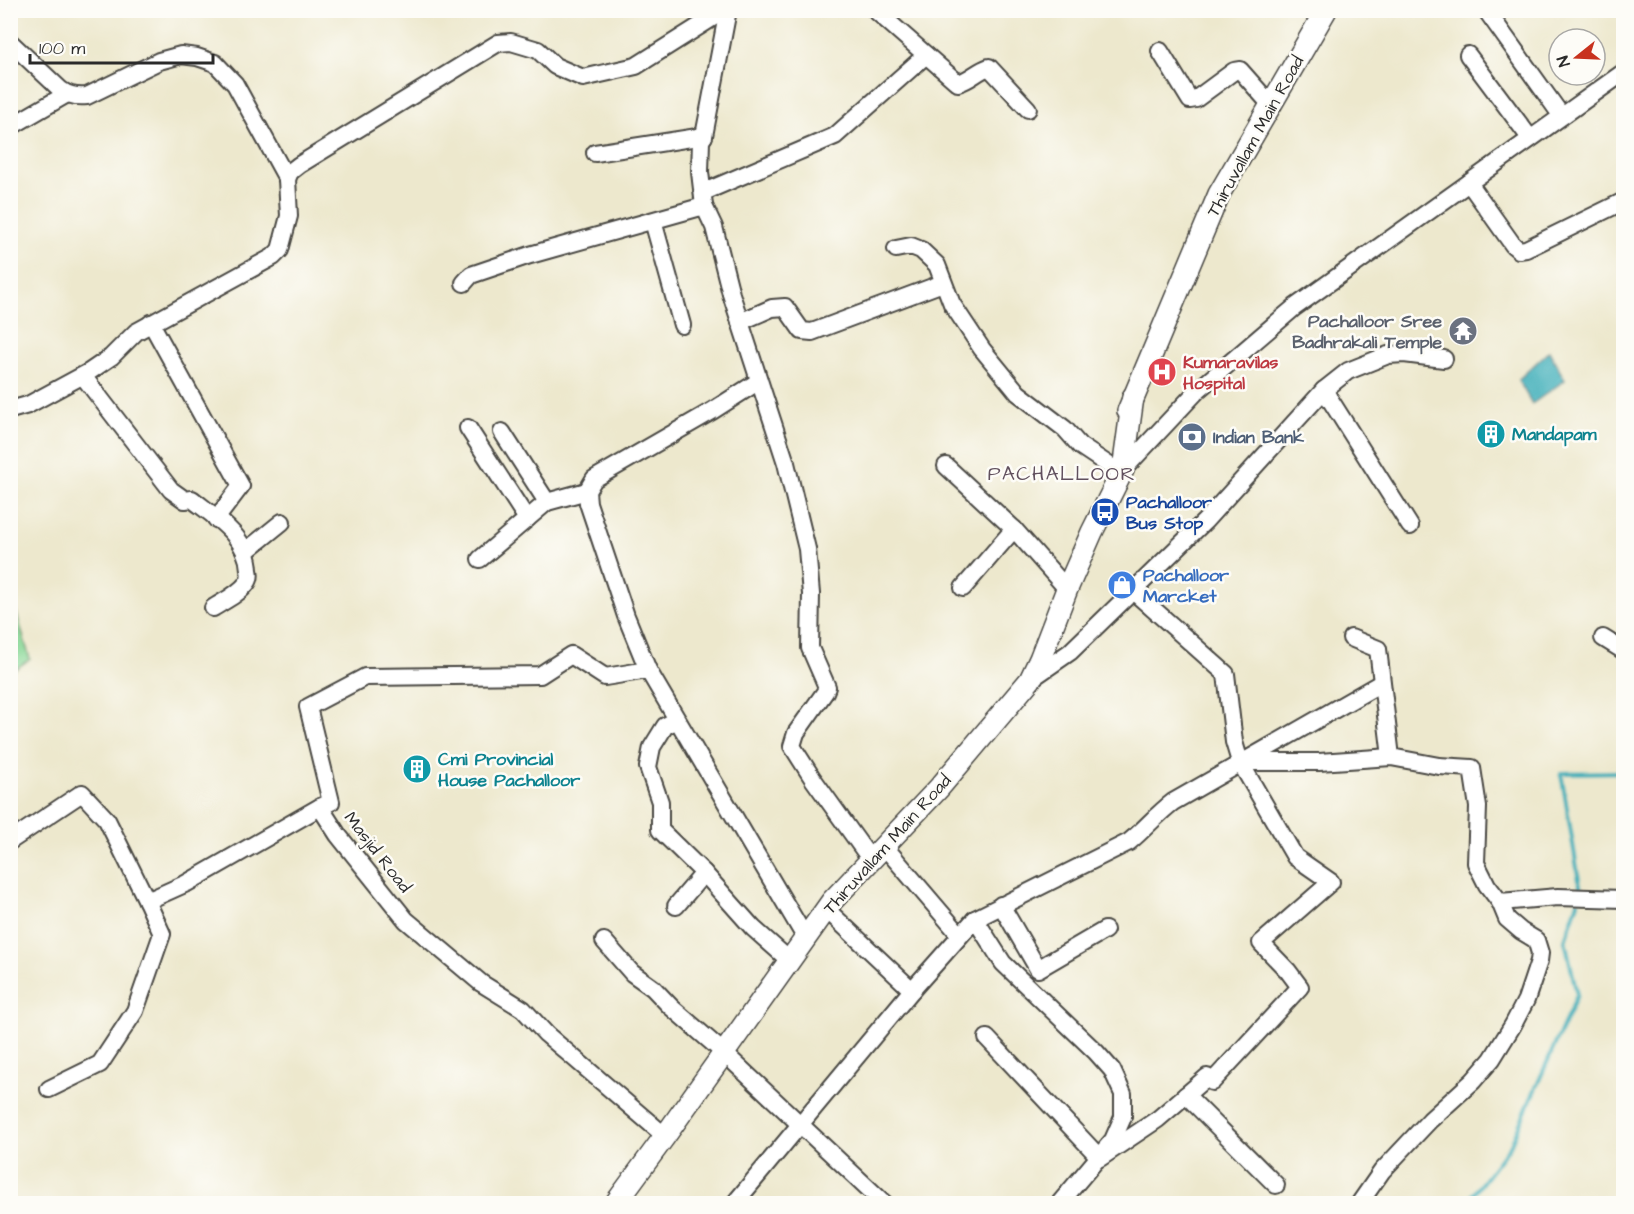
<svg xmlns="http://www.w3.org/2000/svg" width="1634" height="1214" font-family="'Architects Daughter',sans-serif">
<rect width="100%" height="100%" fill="#fdfcf7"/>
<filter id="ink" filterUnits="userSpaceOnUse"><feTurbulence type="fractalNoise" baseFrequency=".0167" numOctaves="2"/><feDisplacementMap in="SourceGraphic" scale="12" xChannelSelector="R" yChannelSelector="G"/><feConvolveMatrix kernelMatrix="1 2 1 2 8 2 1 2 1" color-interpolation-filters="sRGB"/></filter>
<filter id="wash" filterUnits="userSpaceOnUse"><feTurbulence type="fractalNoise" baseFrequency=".008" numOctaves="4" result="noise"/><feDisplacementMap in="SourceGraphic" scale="24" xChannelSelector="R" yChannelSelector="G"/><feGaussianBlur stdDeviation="1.35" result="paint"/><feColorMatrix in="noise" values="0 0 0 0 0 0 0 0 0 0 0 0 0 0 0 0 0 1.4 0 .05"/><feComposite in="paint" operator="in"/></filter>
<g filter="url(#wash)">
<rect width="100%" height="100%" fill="#ede8cd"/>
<polygon fill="#89d897" stroke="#5a8261" stroke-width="1.5" points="14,604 30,659 11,672 11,605"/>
<polygon fill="#3eaeb9" stroke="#346c72" stroke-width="1.5" points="1549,351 1565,380 1532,404 1518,380"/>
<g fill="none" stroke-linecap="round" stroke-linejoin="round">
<g stroke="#3eaeb9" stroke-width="4">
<polyline points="1581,892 1561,773 1624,772"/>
<polyline points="1470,1204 1468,1201 1510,1146 1577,995 1565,940 1578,902"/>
</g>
</g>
</g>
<g filter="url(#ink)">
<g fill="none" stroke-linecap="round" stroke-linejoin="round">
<g stroke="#484743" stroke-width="20">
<g id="minor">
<polyline points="728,10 704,136 701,141 700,172 704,206 714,227 731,294 786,463 807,549 811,594 810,648 827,687 825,692 796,733 792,746 813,779 871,860"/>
<path d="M 875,10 L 958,83 C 970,80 977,71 989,67 L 1028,109"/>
<polyline points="1486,10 1561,115"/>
<path d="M 10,42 L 61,90 C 69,96 77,97 87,96 L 159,61 L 181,55 L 197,57 L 215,63 L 235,84 L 287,179 L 289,216 L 280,250 L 273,257 L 136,332 L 111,357 L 89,372 L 28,405 L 10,410"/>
<polyline points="1160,51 1190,100 1196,99 1234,71 1240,70 1271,105"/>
<polyline points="1468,55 1530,138"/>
<polyline points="10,127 67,94"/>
<polyline points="595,153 704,136"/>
<polyline points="287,179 290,172 299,165 498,43 511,42 538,50 555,66 583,78 636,66 725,10"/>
<polyline points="1469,183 1513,245 1519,250 1526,249 1624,201"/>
<polyline points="704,192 835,136 926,55"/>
<polyline points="653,221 682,325"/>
<polyline points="896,249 911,246 921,250 937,265 952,304 982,349 1018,393 1065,429 1080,446 1110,466"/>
<polyline points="464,283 471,275 530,255 704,206"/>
<polyline points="740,322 772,308 785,307 802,331 812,332 943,283"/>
<polyline points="151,323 241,486 216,519"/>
<path d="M 83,376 L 171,490 L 185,500 L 192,499 C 215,517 248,537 249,570 C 250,574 250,579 247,583 C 239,594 224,601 213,608"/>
<polyline points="759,381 712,411 594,479 587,491 588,503 626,616 648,670 805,937"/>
<polyline points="1324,390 1410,526"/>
<polyline points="468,428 527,519"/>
<polyline points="502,432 547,502"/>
<polyline points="946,466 1014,529 1067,589"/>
<polyline points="1123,470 1198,390 1295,307 1624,72"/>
<polyline points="245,552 282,522"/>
<polyline points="480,559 547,502 587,491"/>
<polyline points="963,588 1014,529"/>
<polyline points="1133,591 1226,674 1234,742 1240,762 1319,762 1391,757 1439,766 1472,768 1478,807 1476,863 1487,885 1500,902 1507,919 1521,931 1536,940 1540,953 1539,961 1526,1000 1513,1025 1492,1059 1473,1081 1430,1120 1382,1171 1359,1204"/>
<polyline points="1351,638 1378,649 1391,757"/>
<polyline points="1603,638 1624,651"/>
<polyline points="1031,679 1070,652 1205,521 1324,390 1348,371 1388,355 1404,354 1444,359"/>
<polyline points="677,720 665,726 652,747 648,767 660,802 660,830 704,873 753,928 789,960"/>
<polyline points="320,807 331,802 308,707 365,677 540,675 571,655 605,677 648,670"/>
<polyline points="10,841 82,793 107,820 147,901 187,883 320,807 338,835 406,920 481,983 523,1009 546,1034 665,1136"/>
<polyline points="884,846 960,935"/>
<polyline points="1500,902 1558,897 1624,899"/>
<polyline points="1001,905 1038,969 1105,930"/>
<polyline points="676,906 704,873"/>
<polyline points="826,909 912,990"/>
<polyline points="604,941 632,973 653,988 671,1007 723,1052 885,1204"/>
<polyline points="987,1038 1100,1158 1158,1119 1207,1077 1212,1082 1300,987 1288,971 1261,943 1331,882 1295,857 1240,762"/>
<polyline points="49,1089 100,1064 135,1011 162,934 147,901"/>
<polyline points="1186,1095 1276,1185"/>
<polyline points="734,1204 912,990 975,919"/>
<path d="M 1059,1204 L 1113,1140 L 1123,1117 L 1123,1094 L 1112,1070 L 1096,1052 L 1003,963 L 975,919 L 1129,842 C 1145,829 1157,814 1173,802 L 1381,683"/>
</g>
</g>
<g stroke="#484743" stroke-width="24">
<g id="major">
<polyline points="1128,411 1219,194 1326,10"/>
<polyline points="615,1204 665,1136 832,901 939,788 1030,680 1040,659 1067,589 1092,532 1123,470 1133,397"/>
</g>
</g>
<use href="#minor" stroke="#fff" stroke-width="16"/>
<use href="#major" stroke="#fff" stroke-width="21"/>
</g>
</g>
<defs>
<g id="temple-disc" transform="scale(1.5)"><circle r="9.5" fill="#6b7280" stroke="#fdfcf7"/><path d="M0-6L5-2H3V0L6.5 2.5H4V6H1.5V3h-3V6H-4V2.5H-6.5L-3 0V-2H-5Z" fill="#fff"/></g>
<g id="hospital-disc" transform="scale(1.5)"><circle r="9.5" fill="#e0444e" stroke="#fdfcf7"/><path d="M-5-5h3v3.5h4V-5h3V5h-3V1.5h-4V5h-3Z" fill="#fff"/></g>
<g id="building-disc" transform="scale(1.5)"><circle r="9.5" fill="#0f9aa8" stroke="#fdfcf7"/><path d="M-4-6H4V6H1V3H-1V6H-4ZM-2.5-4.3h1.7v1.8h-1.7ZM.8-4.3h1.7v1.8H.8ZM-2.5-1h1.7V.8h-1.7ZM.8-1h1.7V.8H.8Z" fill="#fff"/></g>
<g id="bank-disc" transform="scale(1.5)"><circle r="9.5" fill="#5c6f8a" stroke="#fdfcf7"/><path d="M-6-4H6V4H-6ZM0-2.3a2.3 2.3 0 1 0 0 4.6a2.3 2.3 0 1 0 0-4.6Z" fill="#fff"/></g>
<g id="bus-disc" transform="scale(1.5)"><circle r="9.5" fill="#1a4fb4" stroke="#fdfcf7"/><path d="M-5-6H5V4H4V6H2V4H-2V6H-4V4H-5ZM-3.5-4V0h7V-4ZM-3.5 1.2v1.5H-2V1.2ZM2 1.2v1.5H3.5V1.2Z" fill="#fff"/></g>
<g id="shop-disc" transform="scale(1.5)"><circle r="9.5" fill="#3f7fe0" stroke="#fdfcf7"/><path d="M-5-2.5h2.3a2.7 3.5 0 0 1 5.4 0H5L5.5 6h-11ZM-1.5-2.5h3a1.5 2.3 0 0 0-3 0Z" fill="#fff"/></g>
</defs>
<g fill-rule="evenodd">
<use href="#temple-disc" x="1463" y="331"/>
<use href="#hospital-disc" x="1162" y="372"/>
<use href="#building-disc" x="1491" y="434"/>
<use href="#bank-disc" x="1192" y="437"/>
<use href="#bus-disc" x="1105" y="512"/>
<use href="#shop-disc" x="1122" y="585"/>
<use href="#building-disc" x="417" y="769"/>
</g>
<g text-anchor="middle" stroke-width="5" stroke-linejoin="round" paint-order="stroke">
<g font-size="18" fill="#2b2b2b" stroke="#fdfcf7">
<text transform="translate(1255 136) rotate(-61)" y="6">Thiruvallam Main Road</text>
<text transform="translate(887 844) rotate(-48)" y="6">Thiruvallam Main Road</text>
<text transform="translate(378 852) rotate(52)" y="6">Masjid Road</text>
</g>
<g font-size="18" font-weight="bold" fill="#5b616d" stroke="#fdfcf7" text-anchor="end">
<text x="1442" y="327">Pachalloor Sree<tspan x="1442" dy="21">Badhrakali Temple</tspan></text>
</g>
<g font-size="18" font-weight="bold" fill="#be3a42" stroke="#fdfcf7" text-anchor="start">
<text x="1183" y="368">Kumaravilas<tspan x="1183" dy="21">Hospital</tspan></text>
</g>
<g font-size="18" font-weight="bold" fill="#0d838f" stroke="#fdfcf7" text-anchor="start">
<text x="1512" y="440">Mandapam</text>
<text x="438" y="765">Cmi Provincial<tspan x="438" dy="21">House Pachalloor</tspan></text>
</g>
<g font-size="18" font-weight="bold" fill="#4e5e75" stroke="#fdfcf7" text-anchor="start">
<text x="1213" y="443">Indian Bank</text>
</g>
<g font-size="18" font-weight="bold" fill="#164399" stroke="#fdfcf7" text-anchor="start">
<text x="1126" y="508">Pachalloor<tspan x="1126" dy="21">Bus Stop</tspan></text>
</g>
<g font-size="18" font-weight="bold" fill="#366cbe" stroke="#fdfcf7" text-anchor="start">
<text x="1143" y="581">Pachalloor<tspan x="1143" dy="21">Marcket</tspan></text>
</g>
<g font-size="20" letter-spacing="1.5" fill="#61505e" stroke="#fdfcf7">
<text x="1062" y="480">PACHALLOOR</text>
</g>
</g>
<rect width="1634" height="1214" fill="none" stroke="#fdfcf7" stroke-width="36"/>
<g transform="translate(1577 57) rotate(252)"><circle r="28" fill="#fdfcf7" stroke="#a9a8a5" stroke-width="1.5"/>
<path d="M0-4.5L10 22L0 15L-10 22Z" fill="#c8321e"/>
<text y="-9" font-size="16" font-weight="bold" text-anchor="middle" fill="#2b2b2b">N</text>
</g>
<path d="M30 54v9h183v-9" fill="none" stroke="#2b2b2b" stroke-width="3"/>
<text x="39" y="54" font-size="18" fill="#2b2b2b" stroke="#fdfcf7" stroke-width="4.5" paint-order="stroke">100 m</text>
</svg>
